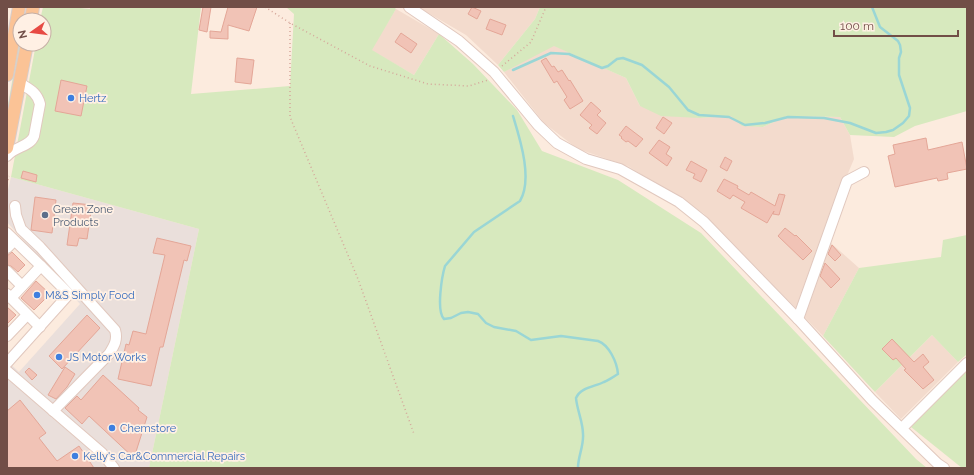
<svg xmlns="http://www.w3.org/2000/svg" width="974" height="475" font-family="Raleway,sans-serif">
<rect width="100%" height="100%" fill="#fcebde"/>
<g fill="#f3dbcd">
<polygon points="418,7 540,7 535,19 498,65 466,35"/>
<polygon points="396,9 439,34 414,75 371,50"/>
<polygon points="553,45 626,78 640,106 700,118 731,115 742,125 763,127 787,116 840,117 850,135 854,159 822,235 859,268 823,336 703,213 628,166 578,149 544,123 504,72"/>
<polygon points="932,335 958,362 901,419 875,392"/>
</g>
<polygon fill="#eadfdb" points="11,177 199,229 149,468 7,468 7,361 19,372 80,304 7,222 7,194"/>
<g fill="#d7e9be">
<polygon points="43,7 71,7 90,9 90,7 201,7 191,94 290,86 294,14 286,7 394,7 396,9 372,50 414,75 439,34 473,64 517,110 542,151 618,180 701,233 916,459 927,468 149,468 199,229 11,177 36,44 44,44 44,20 40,20"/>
<polygon points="540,7 967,7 967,111 915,126 894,137 850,135 840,117 787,116 763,127 742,126 731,116 700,118 661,116 640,106 626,78 554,46 504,72 498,65 535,19"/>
<polygon points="20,35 20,44 22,44 7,124 7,111"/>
<polygon points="967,235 967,354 958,362 932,335 875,392 823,336 859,268 941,257 943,240"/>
<polygon points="967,370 967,468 962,468 911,427"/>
</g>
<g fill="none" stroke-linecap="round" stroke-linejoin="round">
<g stroke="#9ad6d5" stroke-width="2.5">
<polyline points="513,70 551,53 569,54 602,68 608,66 617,59 623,58 642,65 669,87 688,110 699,115 729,117 745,125 765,123 788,117 824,118 850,123 876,133 886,132 893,130 903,123 909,116 910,108 899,75 899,58 901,52 900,45 898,41 880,27 872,7"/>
<path d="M 513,116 C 520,139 533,179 520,201 L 474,232 L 445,266 C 442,276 436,311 444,319 L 451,318 L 461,313 L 468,312 L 478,314 L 486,323 L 494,327 L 516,331 L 531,340 L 561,336 L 598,341 C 609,345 617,362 618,374 C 613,377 609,380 604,382 C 594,387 581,387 576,398 C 577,410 583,422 583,434 C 584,446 578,456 578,468"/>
</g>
</g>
<g fill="#f1c3b6" stroke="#e4a697">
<polygon points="203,7 211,7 207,32 199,30"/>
<polygon points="228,7 257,7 249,31 228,25 228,39 210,38 210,31 221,32"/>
<polygon points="472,7 481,11 477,19 468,14"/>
<polygon points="490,19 506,25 502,35 486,29"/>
<polygon points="401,33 417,44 411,53 395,42"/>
<polygon points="237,58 254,60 251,84 235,82"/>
<polygon points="546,58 552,67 554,66 558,72 562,70 569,81 570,80 583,101 570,109 564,100 567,97 557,81 554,83 541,61"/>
<polygon points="61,80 87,86 81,116 55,111"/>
<polygon points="591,102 601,111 597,115 606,123 597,134 589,128 592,125 580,115"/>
<polygon points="663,117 672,123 664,134 656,128"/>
<polygon points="626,126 643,139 636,147 628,141 626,142 621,138 622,137 619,135"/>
<polygon points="926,138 928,150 962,142 967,169 947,173 948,179 938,181 937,178 895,187 888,156 895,154 893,145"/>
<polygon points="659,140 670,147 666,154 672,158 667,166 649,153"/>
<polygon points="725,157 732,161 727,171 720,167"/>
<polygon points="691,161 707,170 701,182 693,178 695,174 686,170"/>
<polygon points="23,171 37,175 36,182 21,178"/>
<polygon points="724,179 738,186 737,188 749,195 751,192 775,206 779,194 785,195 779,215 773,214 774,211 767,223 741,208 745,202 733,195 730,199 717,191"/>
<polygon points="35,197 56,200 52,233 31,230"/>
<polygon points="73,203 92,205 87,239 79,238 77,246 67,245"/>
<polygon points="785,228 795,236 796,235 812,251 803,260 778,236"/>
<polygon points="157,238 191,246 187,261 184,260 163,347 160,347 151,386 118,379 126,344 129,345 133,331 146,334 165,255 153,253"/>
<polygon points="832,245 841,255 835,261 828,254"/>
<polygon points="12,252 25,265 18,272 11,266 7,265 7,256"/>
<polygon points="825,263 840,279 831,288 820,276"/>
<polygon points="36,281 50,294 34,310 21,298"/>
<polygon points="7,307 16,315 7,324"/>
<polygon points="87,315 100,328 62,369 49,356"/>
<polygon points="892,339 914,362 923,354 929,362 923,367 934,380 923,389 904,370 906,369 896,358 893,360 882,349"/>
<polygon points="65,367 75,374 67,387 56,399 48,395"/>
<polygon points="29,368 37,375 32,380 25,372"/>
<polygon points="103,375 139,408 138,410 147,417 134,458 89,416 82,424 65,408 77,396 81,400"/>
<polygon points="20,400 46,433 39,438 57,461 79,446 94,468 7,468 7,411"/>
</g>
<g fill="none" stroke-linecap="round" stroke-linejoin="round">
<g stroke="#e1c8be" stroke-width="12">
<g id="minor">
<polyline points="409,7 459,41 494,72 538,125 557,143 586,159 620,169 679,202 704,222 798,319 872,400 938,464 944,468"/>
<path d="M 7,156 C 15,146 30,147 34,136 L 40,104 C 37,92 29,89 20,83"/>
<path d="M 15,206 L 16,215 L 21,229 L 40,247 L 115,330 C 118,340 114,346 109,354 L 53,411"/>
<polyline points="7,233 41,266"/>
<polyline points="7,248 14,241"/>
<polyline points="7,271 22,286"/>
<polyline points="7,294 40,327"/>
<polyline points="798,319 847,181 864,172"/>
<polyline points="7,336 27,315"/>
<polyline points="7,363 69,294 41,266 11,298"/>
<polyline points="7,371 102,453 114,468"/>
<polyline points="902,428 967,363"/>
</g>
</g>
<g stroke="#d7cdcb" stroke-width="14">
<g id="major">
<polyline points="31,20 33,7"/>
<polyline points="7,75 19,7"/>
<polyline points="7,148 27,44"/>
</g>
</g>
<g stroke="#d5a69a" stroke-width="1.5" stroke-dasharray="1 3" stroke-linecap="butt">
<polyline points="265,7 290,23 370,66 428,84 469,86 488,80"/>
<polyline points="290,23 290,117 358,279 414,434"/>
<polyline points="502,66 531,42 546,7"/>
<polyline points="7,184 9,176"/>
</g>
<use href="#minor" stroke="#fff" stroke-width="10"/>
<use href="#major" stroke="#fbc396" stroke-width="12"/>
</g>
<g fill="#3f7fe0" stroke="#fff0e4" stroke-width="1.5">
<circle cx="71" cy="98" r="4"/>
<circle cx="37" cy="295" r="4"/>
<circle cx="59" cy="357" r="4"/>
<circle cx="112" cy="428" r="4"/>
<circle cx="75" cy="456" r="4"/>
</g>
<circle fill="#5c6f8a" stroke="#fff0e4" stroke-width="1.5" cx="45" cy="215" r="4"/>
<g text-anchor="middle" stroke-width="3.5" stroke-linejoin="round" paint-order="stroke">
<g font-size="11" fill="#366cbe" stroke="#fff0e4" text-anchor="start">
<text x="79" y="102">Hertz</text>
<text x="45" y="299">M&amp;S Simply Food</text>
<text x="67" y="361">JS Motor Works</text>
<text x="120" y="432">Chemstore</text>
<text x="83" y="460">Kelly's Car&amp;Commercial Repairs</text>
</g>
<g font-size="11" fill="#4e5e75" stroke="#fff0e4" text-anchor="start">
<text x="53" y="213">Green Zone<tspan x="53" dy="13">Products</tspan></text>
</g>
</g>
<rect width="974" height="475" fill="none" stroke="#714e47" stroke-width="16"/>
<g transform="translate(32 32) rotate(256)"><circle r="19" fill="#fff0e4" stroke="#c6afa5"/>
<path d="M0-3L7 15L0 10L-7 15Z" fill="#e74a43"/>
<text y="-6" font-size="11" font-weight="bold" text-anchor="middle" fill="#714e47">N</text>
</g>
<path d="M834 30v6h124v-6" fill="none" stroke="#714e47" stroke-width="2"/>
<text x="840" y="30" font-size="12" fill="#714e47" stroke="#fff0e4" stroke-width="3" paint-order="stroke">100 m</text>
</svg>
